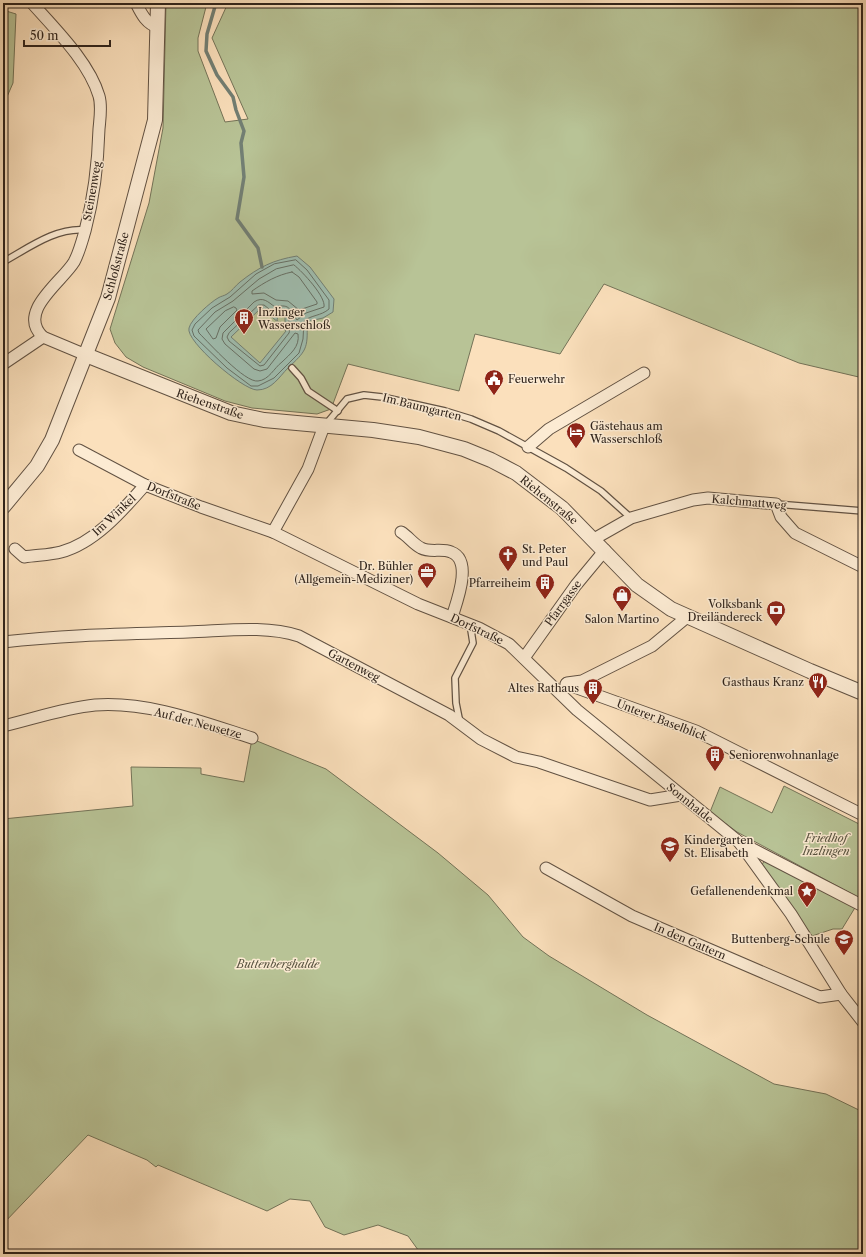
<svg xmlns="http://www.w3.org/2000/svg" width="866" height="1257" font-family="'Libre Caslon Text',serif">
<rect width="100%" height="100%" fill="#fbe0bc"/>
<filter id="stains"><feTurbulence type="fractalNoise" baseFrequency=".005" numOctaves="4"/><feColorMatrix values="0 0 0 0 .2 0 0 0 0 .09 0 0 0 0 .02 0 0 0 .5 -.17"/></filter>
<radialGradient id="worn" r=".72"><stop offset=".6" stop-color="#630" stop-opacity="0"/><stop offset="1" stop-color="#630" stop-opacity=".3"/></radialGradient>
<g fill="#b8c396" stroke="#747358">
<polygon points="166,3 207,3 198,38 198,51 225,122 248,119 212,38 228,3 863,3 863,378 799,363 604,284 560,354 475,334 459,391 348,364 331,409 317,414 252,408 225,401 143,367 126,357 115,343 110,329 149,203 163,128"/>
<polygon points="3,10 16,14 13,83 3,106"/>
<polygon points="252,739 326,769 438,853 488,895 523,937 549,956 647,1015 774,1084 826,1094 863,1112 863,1254 421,1254 408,1236 378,1225 344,1235 325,1227 310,1201 290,1199 267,1211 158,1165 156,1167 147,1160 88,1135 3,1224 3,819 133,806 131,767 201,768 201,774 244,782"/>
<polygon points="784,786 863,826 863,900 737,832 710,812 720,787 772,813"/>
<polygon points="765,859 856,906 842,929 833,929 812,936 762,865"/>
</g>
<path fill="#9fbdaf" stroke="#727f74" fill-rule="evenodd" d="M 297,256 L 310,267 L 334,299 L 333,312 L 323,318 L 310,321 L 307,324 C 308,349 306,351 288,368 C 279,377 272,390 257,390 C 243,390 185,341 189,328 C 191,319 211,302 218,298 C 221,296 224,296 227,294 C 232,291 235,286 240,282 C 259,267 273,260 297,256 ZM 261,308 L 279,323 L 277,320 L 278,316 L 282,315 L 285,317 L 285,323 L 279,323 L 286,331 L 260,363 L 231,337 Z"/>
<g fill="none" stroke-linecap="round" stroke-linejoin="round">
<g stroke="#677065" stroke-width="1">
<path d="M 296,260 L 307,270 L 329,300 L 329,309 C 321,316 311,315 304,321 L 303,339 L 299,353 L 274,378 L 258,386 L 251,386 L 227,368 L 194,336 L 192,330 L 195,324 L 212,308 L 230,297 L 256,274 L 274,264 Z"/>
<path d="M 294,265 C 303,272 326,297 324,307 L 306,313 L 297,320 C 290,311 291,303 275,307 C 268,302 263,296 254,302 L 223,333 L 222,339 L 225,344 L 254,369 L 260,371 L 267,369 L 295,333 L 298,334 C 300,347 290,354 282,362 C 274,368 269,380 258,381 C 245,383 209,343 199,333 L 198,330 L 215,312 L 233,301 L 259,279 L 276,269 Z"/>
<path d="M 292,272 L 299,277 L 317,302 L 317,304 L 299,310 L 288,301 L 276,300 L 264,293 L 252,294 L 252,291 C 265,282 277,275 292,272 Z"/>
<path d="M 259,305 L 264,305 L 274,313 L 285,311 C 293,317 288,320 288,327 C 289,329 290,331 289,333 L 264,365 L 260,366 L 229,341 L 227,337 L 229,333 Z"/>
<polygon points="234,307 236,308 237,310 220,327 216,338 213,339 206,329 225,311"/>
</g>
<polyline stroke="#727f74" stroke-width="3.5" points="216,3 207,34 206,51 217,75 233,97 236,110 244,131 241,143 244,177 237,219 258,248 262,267"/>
<g stroke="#625243" stroke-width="8">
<g id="service">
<path d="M 3,262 C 27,249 56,227 85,230"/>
<polyline points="292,368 301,378 308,391 338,411"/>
<polyline points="327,423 347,399 364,395 382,397 445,411 471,419 499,431 566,468 601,491 631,518"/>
<polyline points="776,504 863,511"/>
<polyline points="460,723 456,703 455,678 473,643 470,624"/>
</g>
</g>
<g stroke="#625243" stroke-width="13">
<g id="minor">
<path d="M 32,3 C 55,29 89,62 99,96 C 102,106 100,118 99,129 C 98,164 94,197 85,231 C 82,241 79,253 74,262 C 62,282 16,312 43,337 L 86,355"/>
<path d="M 136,3 C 141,13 146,24 158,27"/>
<polyline points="3,364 43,337"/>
<polyline points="528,447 549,429 644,373"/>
<polyline points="79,450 145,485 201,507 273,532 418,604 479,628 509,644 577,710 739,842 791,914 841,994 863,1022"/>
<polyline points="273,532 308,469 324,426"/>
<path d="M 401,532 C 408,536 413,544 421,548 C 430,553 442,548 451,552 C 473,560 457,601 452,617"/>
<polyline points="594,539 631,518 693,500 708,498 776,504 781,517 795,533 863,567"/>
<path d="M 15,549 L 24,557 C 37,555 50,555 61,552 C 95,543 123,510 145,485"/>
<path d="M 3,642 C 64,635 126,634 188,632 C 224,631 265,625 299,636 L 449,715 L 481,739 L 516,757 L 539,762 L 650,800 L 681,795"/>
<polyline points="524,658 576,585 605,550"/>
<polyline points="567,683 582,681 652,646 687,617"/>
<polyline points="566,684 696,731 863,815"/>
<path d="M 3,726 C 33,719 64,708 95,705 C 148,701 202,722 252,738"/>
<polyline points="739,842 863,906"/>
<polyline points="546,868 632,916 820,997 841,994"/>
</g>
</g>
<g stroke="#625243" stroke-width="16">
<g id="tertiary">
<polyline points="86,355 231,413 264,420 373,430 419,437 464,449 491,460 516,473 562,508 637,585 671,609 810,671 863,693"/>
<polyline points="3,507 37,466 52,440 108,298 155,120 158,3"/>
</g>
</g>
<use href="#service" stroke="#fcebd3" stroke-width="5.5"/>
<use href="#minor" stroke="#fcebd3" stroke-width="11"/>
<use href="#tertiary" stroke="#fcebd3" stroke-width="14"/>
</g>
<defs>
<g id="building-pin" transform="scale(1)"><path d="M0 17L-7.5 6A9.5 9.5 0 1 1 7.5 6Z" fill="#8f2418" stroke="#fcebd3"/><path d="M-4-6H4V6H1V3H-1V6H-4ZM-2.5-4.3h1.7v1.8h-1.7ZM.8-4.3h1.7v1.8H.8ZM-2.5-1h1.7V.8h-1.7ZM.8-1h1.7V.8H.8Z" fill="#fff"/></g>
<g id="civic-pin" transform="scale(1)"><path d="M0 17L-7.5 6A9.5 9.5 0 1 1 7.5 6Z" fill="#8f2418" stroke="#fcebd3"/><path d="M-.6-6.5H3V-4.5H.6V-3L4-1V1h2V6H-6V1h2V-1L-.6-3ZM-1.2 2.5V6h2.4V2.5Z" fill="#fff"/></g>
<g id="hotel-pin" transform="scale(1)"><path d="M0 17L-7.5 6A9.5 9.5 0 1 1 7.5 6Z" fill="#8f2418" stroke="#fcebd3"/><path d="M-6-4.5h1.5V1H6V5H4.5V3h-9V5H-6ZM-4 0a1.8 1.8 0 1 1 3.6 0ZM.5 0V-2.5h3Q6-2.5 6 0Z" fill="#fff"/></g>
<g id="church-pin" transform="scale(1)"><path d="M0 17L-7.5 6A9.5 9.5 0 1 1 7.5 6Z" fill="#8f2418" stroke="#fcebd3"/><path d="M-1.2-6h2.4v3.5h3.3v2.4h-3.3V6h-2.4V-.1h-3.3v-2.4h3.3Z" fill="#fff"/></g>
<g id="office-pin" transform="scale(1)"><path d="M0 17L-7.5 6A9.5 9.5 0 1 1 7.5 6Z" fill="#8f2418" stroke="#fcebd3"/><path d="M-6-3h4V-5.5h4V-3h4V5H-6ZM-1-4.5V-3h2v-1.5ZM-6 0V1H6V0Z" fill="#fff"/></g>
<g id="shop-pin" transform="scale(1)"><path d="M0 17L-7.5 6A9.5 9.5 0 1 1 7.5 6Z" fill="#8f2418" stroke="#fcebd3"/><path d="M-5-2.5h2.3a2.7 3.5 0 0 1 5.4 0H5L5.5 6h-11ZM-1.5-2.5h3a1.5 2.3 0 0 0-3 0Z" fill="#fff"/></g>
<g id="bank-pin" transform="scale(1)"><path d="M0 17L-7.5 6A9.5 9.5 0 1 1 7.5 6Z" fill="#8f2418" stroke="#fcebd3"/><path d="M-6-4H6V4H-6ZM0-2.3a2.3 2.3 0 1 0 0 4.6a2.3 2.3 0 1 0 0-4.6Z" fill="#fff"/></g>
<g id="restaurant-pin" transform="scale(1)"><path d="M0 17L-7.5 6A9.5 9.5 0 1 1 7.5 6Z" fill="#8f2418" stroke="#fcebd3"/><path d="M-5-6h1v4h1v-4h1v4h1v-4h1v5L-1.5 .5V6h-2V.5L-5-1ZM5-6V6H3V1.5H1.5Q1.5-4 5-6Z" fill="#fff"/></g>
<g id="school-pin" transform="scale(1)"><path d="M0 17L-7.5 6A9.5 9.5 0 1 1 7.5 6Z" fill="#8f2418" stroke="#fcebd3"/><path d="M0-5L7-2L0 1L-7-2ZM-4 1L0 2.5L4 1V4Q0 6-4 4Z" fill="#fff"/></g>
<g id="sight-pin" transform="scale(1)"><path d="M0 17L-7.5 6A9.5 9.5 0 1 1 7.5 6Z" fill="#8f2418" stroke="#fcebd3"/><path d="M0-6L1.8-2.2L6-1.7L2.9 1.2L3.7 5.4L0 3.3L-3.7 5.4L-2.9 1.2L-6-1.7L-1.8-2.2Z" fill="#fff"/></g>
</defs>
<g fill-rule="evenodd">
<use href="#building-pin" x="244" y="318"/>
<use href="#civic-pin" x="494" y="379"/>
<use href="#hotel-pin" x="576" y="432"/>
<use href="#church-pin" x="508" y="555"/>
<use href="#office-pin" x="427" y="572"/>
<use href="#building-pin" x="545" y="583"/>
<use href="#shop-pin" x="622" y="595"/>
<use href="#bank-pin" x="776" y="610"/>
<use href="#restaurant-pin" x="818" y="682"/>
<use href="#building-pin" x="593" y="688"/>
<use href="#building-pin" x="715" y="755"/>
<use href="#school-pin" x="670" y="846"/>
<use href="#sight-pin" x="807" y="891"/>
<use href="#school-pin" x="844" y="939"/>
</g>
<g text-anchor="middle" stroke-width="3" stroke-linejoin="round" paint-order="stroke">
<g font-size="11" fill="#2f231b" stroke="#fcebd3">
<text transform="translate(92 191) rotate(-80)" y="4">Steinenweg</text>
<text transform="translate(116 266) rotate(-75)" y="4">Schloßstraße</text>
<text transform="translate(210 404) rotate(19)" y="4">Riehenstraße</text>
<text transform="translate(422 407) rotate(14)" y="4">Im Baumgarten</text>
<text transform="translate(174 496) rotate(22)" y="4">Dorfstraße</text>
<text transform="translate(549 500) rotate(39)" y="4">Riehenstraße</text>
<text transform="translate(749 502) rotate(5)" y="4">Kalchmattweg</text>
<text transform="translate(114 515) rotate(-43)" y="4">Im Winkel</text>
<text transform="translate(563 603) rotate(-54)" y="4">Pfarrgasse</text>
<text transform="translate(477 629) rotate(25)" y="4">Dorfstraße</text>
<text transform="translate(354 665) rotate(28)" y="4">Gartenweg</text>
<text transform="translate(662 720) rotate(21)" y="4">Unterer Baselblick</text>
<text transform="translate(198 723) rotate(15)" y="4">Auf der Neusetze</text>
<text transform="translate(690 803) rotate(39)" y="4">Sonnhalde</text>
<text transform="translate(690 941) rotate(23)" y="4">In den Gattern</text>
</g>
<g font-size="11" fill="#2f231b" stroke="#fcebd3" text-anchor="end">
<text x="258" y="316" text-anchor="start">Inzlinger<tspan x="258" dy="13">Wasserschloß</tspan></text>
<text x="508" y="383" text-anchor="start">Feuerwehr</text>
<text x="590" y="430" text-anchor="start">Gästehaus am<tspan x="590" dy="13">Wasserschloß</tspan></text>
<text x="522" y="553" text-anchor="start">St. Peter<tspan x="522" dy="13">und Paul</tspan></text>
<text x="413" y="570">Dr. Bühler<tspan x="413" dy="13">(Allgemein-Mediziner)</tspan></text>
<text x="531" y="587">Pfarreiheim</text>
<text x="762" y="608">Volksbank<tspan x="762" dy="13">Dreiländereck</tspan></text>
<text x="622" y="623" text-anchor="middle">Salon Martino</text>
<text x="804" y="686">Gasthaus Kranz</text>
<text x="579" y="692">Altes Rathaus</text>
<text x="729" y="759" text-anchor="start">Seniorenwohnanlage</text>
<text x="684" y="844" text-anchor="start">Kindergarten<tspan x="684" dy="13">St. Elisabeth</tspan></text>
<text x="793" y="895">Gefallenendenkmal</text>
<text x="830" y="943">Buttenberg-Schule</text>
</g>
<g font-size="11" font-style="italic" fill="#585340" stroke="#fcebd3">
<text x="826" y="842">Friedhof<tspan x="826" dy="13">Inzlingen</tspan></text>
<text x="278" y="968">Buttenberghalde</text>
</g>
</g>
<rect width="866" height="1257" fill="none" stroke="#fbe0bc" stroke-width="16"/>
<rect x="4" y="4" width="858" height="1249" fill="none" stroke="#2f231b" stroke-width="2"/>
<rect x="8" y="8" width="850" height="1241" fill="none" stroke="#2f231b"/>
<path d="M24 40v6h86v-6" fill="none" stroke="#2f231b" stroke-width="2"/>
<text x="30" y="40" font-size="12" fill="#2f231b" stroke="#fcebd3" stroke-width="3" paint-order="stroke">50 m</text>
<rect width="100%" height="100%" filter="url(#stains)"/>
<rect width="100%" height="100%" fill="url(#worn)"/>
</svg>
